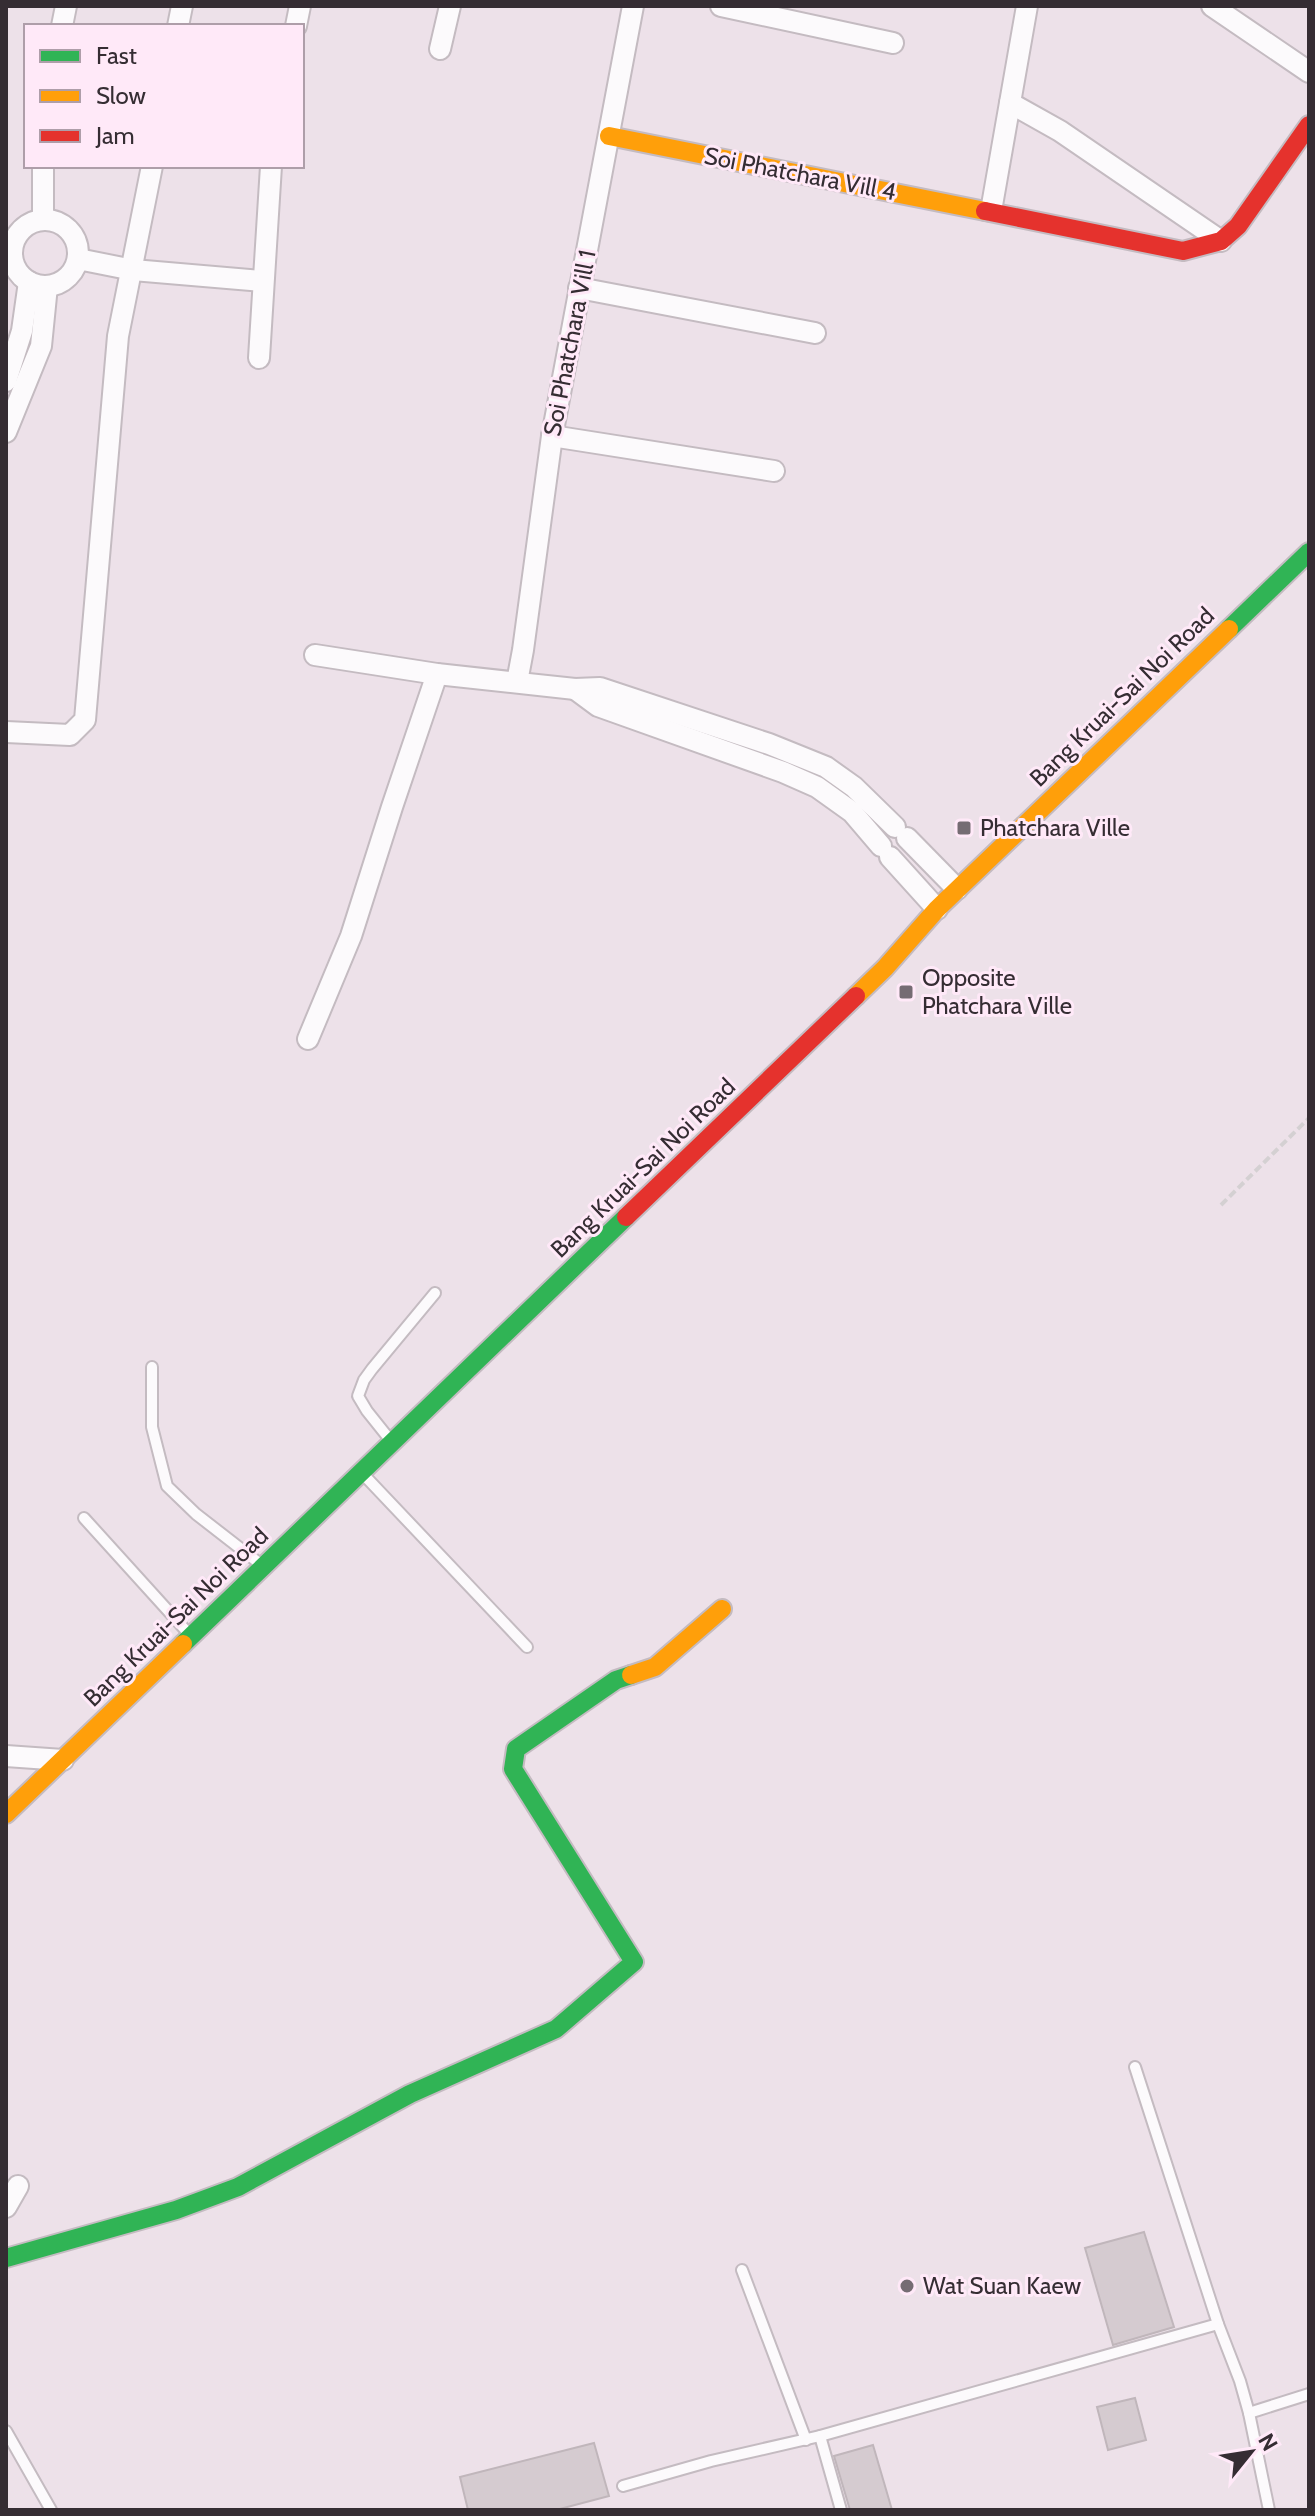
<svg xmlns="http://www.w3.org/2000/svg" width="1315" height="2516" font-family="Cabin,sans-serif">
<rect width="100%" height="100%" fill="#ede1e9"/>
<g fill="#d5cbd0" stroke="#c0b6bb" stroke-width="2">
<polygon points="1144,2232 1174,2327 1113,2345 1085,2248"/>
<polygon points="1135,2398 1146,2440 1108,2450 1097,2407"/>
<polygon points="594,2443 609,2496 556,2510 468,2510 460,2477"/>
<polygon points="873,2445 892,2510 850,2510 834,2456"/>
</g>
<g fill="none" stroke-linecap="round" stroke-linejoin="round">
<g stroke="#c4bbc1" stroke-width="14">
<g id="lane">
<polyline points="152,1367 152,1427 167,1486 196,1514 263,1566"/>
<polyline points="391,1441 367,1411 358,1396 364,1380 372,1369 435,1293"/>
<polyline points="363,1474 527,1647"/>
<polyline points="84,1518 190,1635"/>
<polyline points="742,2270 806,2440"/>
<polyline points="1218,2324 1240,2381 1249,2413 1269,2510"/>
<polyline points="1249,2413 1309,2394"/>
<polyline points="6,2431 51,2510"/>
<polyline points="820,2436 841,2510"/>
<polyline points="623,2486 711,2461 820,2436 1218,2324 1135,2067"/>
</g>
</g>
<g stroke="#c4bbc1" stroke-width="24">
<g id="street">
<polyline points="721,6 893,43"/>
<polyline points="1212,6 1309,72"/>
<polyline points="62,26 66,6"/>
<polyline points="178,26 182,6"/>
<polyline points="296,26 300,6"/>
<polyline points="440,49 450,6"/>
<polyline points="1010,103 1060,131 1221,241"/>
<polyline points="991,211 1027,6"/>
<polyline points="43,219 43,166"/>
<circle cx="45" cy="253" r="33"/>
<polyline points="78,259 133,270 262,281"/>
<polyline points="579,288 815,333"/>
<polyline points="259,358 271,166"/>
<polyline points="6,381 22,331 29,282"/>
<polyline points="6,432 41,346 47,286"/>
<polyline points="552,436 774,471"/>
<polyline points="315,655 437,674 575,689 600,688 769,744 826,767 854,787 895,827"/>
<polyline points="517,682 523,650 552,436 633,6"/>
<polyline points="575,689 598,706 783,772 817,787 852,812 881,846"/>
<polyline points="6,732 70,735 85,720 118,336 152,166"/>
<polyline points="907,838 957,889"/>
<polyline points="890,857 937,909"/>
<polyline points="308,1039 351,936 392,807 437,674"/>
<polyline points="6,1756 63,1760"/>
<polyline points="6,2207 18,2186"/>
</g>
</g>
<g stroke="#c4bbc1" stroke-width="22">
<g id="fast">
<polyline points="1229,629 1309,552"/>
<polyline points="183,1644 626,1217"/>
<polyline points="6,2258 176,2210 238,2187 410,2094 556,2029 634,1962 513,1769 516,1749 616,1680 631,1675"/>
</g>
</g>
<g stroke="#c4bbc1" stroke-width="22">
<g id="slow">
<polyline points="609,136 985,211"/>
<polyline points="856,996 885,968 937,909 1229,629"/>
<polyline points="631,1675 655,1667 722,1609"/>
<polyline points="6,1814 183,1644"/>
</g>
</g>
<g stroke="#c4bbc1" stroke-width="22">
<g id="jam">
<polyline points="985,211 1183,251 1221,241 1238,226 1309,125"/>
<polyline points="626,1217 856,996"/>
</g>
</g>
<polyline stroke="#d4d0d2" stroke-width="4" stroke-dasharray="8 4" stroke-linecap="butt" points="1221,1205 1309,1118"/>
<use href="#lane" stroke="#fcfafc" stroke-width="10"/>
<use href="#street" stroke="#fcfafc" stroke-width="20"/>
<use href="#fast" stroke="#30b455" stroke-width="18"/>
<use href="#slow" stroke="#ff9f0a" stroke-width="18"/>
<use href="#jam" stroke="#e5322d" stroke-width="18"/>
</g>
<g fill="#756c73" stroke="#ffe9f8" stroke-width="3">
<rect x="956" y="820" width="16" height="16" rx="4"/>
<rect x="898" y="984" width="16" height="16" rx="4"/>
<circle cx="907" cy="2286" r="8"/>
</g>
<g text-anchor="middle" stroke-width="6" stroke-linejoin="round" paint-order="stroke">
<g font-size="24" fill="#352d33" stroke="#ffe9f8">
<text transform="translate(800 174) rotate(11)" y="8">Soi Phatchara Vill 4</text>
<text transform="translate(570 343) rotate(-79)" y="8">Soi Phatchara Vill 1</text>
<text transform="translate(1122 697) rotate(-44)" y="8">Bang Kruai-Sai Noi Road</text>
<text transform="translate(643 1168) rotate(-44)" y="8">Bang Kruai-Sai Noi Road</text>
<text transform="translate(176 1617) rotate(-44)" y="8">Bang Kruai-Sai Noi Road</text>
</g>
<g font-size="24" fill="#352d33" stroke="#ffe9f8" text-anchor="start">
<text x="980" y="836">Phatchara Ville</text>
<text x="922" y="986">Opposite<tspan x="922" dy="28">Phatchara Ville</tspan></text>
<text x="923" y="2294">Wat Suan Kaew</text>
</g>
</g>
<rect width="1315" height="2516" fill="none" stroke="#352d33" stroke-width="16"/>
<rect x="24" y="24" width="280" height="144" fill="#ffe9f8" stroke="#ae9ea9" stroke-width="2"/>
<rect x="40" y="50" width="40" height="12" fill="#30b455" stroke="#ae9ea9" stroke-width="2"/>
<text x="96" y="64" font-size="24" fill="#352d33">Fast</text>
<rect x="40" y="90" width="40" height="12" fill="#ff9f0a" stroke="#ae9ea9" stroke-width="2"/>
<text x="96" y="104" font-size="24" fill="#352d33">Slow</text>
<rect x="40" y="130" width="40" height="12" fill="#e5322d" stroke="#ae9ea9" stroke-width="2"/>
<text x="96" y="144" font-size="24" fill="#352d33">Jam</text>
<g transform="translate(1251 2452) rotate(60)" stroke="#ffe9f8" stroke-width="6" paint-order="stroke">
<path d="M0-6L14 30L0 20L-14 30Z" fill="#352d33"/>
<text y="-12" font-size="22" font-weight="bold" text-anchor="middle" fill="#352d33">N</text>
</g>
</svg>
